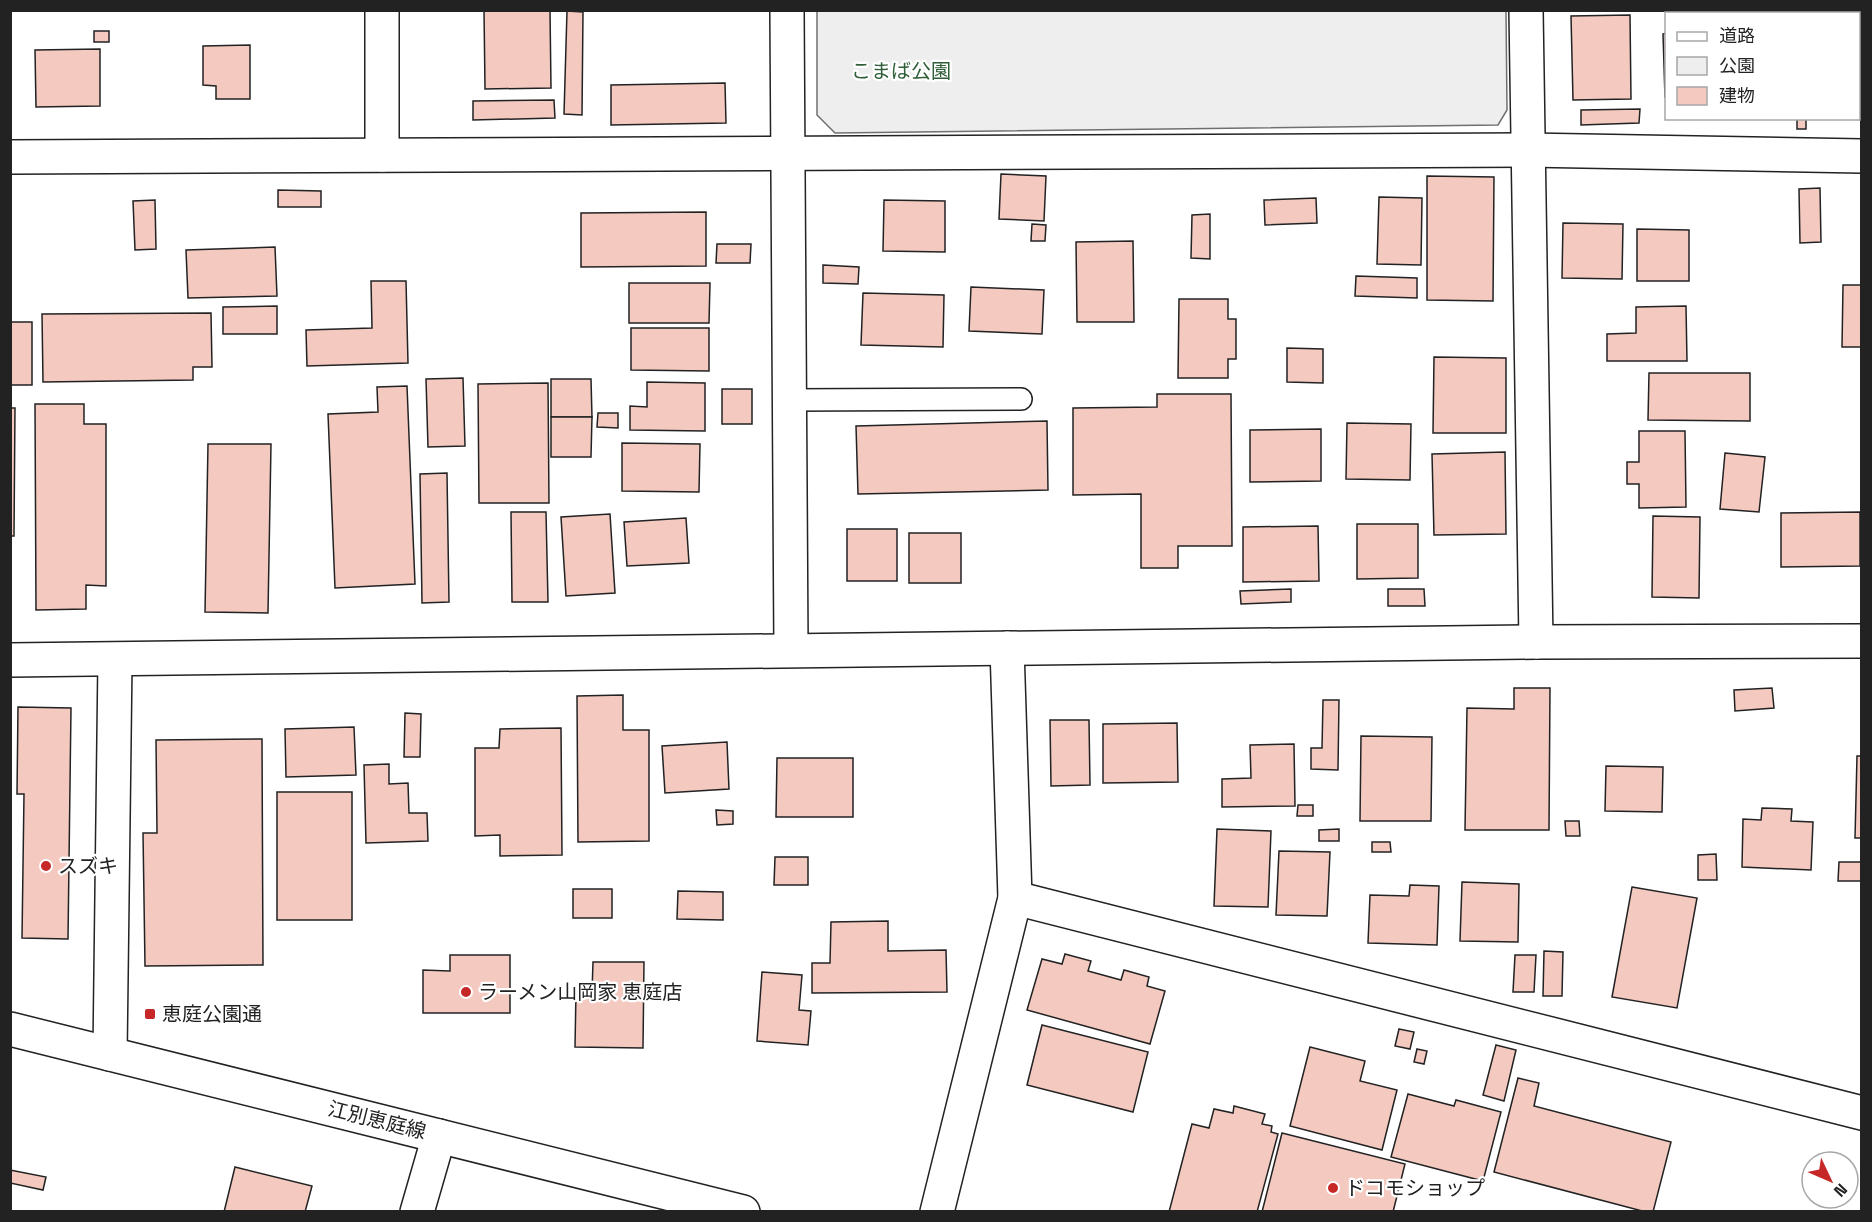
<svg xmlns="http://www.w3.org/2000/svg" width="1872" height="1222" font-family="'Space Grotesk','Noto Sans JP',sans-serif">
<rect width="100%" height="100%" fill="#fff"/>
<polygon fill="#eee" stroke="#6f6f6f" stroke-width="1.5" points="817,11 1506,11 1507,110 1498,125 835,133 817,115"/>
<g fill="#f3c9c0" stroke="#222" stroke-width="1.5">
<polygon points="484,10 550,10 551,88 485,89"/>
<polygon points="567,11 583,12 582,115 564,114"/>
<polygon points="1630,15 1631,99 1573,100 1571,16"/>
<rect x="94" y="31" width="15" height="11"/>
<polygon points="1666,33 1666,97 1665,97 1663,34"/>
<polygon points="250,45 250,99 216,99 216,86 203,85 203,46"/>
<polygon points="100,49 100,106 36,107 35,50"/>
<rect x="1858" y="61" width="4" height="51"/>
<polygon points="725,83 726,123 611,125 611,85"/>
<polygon points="554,100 555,118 473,120 473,101"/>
<polygon points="1640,109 1639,123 1581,125 1581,110"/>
<rect x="1797" y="118" width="9" height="11"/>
<polygon points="1001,174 1046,176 1044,221 999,219"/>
<polygon points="1427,176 1494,177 1493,301 1427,300"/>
<polygon points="1820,188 1821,242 1800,243 1799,189"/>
<polygon points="278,190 321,191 321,207 278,207"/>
<polygon points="1379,197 1422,198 1421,265 1377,264"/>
<polygon points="1316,198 1317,223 1265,225 1264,200"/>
<polygon points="155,200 156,249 135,250 133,201"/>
<polygon points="884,200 945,201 945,252 883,251"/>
<polygon points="706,212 706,266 581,267 581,213"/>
<polygon points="1210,214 1210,259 1191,258 1192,215"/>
<polygon points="1563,223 1623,224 1622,279 1562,278"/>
<polygon points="1032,224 1046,225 1045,241 1031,241"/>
<polygon points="1637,229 1689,230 1689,281 1637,281"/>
<polygon points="1133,241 1134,322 1077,322 1076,242"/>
<polygon points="717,244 751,244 750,263 716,263"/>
<polygon points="275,247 277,296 188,298 186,250"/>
<polygon points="823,265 859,267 858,284 823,283"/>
<polygon points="1356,276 1417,278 1417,298 1355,296"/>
<polygon points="371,281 406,281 408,363 307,366 306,330 372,328"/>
<polygon points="629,283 710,283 709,323 629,323"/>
<polygon points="1843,285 1862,285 1862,347 1842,347"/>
<polygon points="971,287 1044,290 1042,334 969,331"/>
<polygon points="863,293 944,295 943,347 861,345"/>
<polygon points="1179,299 1228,299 1228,319 1236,319 1236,359 1228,359 1228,378 1178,378"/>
<polygon points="277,306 277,334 223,334 223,307"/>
<polygon points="1686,306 1687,361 1607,361 1607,334 1636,333 1636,307"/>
<polygon points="211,313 212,367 193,367 193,380 43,382 42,314"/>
<polygon points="10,322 32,322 32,385 11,385"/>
<polygon points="631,328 709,328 709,371 631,370"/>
<polygon points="1287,348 1323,349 1323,383 1287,382"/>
<polygon points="1434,357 1506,358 1506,433 1433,433"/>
<polygon points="1649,373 1750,373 1750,421 1648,420"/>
<polygon points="463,378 465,446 428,447 426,379"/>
<polygon points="551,379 591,379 592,417 551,417"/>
<polygon points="647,382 705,383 705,431 630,430 630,406 647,407"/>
<polygon points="548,383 549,503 479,503 478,384"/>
<polygon points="407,386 415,584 335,588 328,414 378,412 377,387"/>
<rect x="722" y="389" width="30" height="35"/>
<polygon points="1157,394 1231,394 1232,546 1178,546 1178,568 1141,568 1141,494 1073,495 1073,408 1157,407"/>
<polygon points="35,404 84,404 84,424 106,424 106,586 86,585 86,609 36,610"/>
<polygon points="10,408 15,408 14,536 10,536"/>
<polygon points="598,413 618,413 618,428 597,427"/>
<polygon points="551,417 592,417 591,457 551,457"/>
<polygon points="1047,421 1048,490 858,494 856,426"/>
<polygon points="1347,423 1411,424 1410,480 1346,479"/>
<polygon points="1321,429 1321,481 1250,482 1250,430"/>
<polygon points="1639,431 1685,431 1686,507 1639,508 1639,484 1627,484 1627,462 1639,462"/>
<polygon points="622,443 700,444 699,492 622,491"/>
<polygon points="208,444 271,444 268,613 205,612"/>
<polygon points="1505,452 1506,534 1434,535 1432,454"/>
<polygon points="1725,453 1765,457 1759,512 1720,509"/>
<polygon points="447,473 449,602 422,603 420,474"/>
<polygon points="511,512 546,512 548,602 512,602"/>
<polygon points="1860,512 1860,566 1781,567 1781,513"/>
<polygon points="610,514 615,593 566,596 561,517"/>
<polygon points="1653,516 1700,517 1699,598 1652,597"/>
<polygon points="686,518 689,563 627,566 624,522"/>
<polygon points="1357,524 1418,524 1418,578 1357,579"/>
<polygon points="1318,526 1319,581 1243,582 1243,527"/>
<rect x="847" y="529" width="50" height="52"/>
<rect x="909" y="533" width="52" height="50"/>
<polygon points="1291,589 1291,602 1241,604 1240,591"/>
<polygon points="1388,589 1424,589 1425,606 1388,606"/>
<polygon points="1514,688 1550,688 1549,830 1465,830 1467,708 1514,709"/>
<polygon points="1772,688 1774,708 1735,711 1734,690"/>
<polygon points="623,695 623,730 649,730 649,841 578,842 577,696"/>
<polygon points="1323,700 1339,700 1338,770 1311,769 1311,748 1322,748"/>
<polygon points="18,707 71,708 68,939 22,938 24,794 17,794"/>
<polygon points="405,713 421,714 420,757 404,757"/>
<polygon points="1050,720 1089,720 1090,785 1051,786"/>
<polygon points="1177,723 1178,782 1103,783 1103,724"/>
<polygon points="354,727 356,775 286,777 285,729"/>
<polygon points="561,728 562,855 500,856 500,835 475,836 475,748 499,748 500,729"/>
<polygon points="1361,736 1432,737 1431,821 1360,821"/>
<polygon points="262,739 263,965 145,966 143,833 157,833 156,740"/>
<polygon points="727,742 729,789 665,793 662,746"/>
<polygon points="1294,744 1295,806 1222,807 1222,779 1251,778 1250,745"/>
<polygon points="1857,756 1862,756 1862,838 1855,838"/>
<polygon points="777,758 853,758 853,817 776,817"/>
<polygon points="389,764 389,784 408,783 409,813 427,813 428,841 366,843 364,765"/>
<polygon points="1606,766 1663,767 1662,812 1605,811"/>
<rect x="277" y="792" width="75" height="128"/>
<polygon points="1298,805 1313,805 1313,816 1297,816"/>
<polygon points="1762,808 1792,809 1791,821 1813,822 1811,870 1742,867 1743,819 1761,820"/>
<polygon points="716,810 733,811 733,824 717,825"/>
<polygon points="1565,821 1579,821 1580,836 1566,836"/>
<polygon points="1217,829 1271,831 1268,907 1214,906"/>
<polygon points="1339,829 1339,841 1319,841 1319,830"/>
<polygon points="1372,842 1390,842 1391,852 1372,852"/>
<polygon points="1279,851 1330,852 1327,916 1276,915"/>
<polygon points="1716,854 1717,880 1698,880 1698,855"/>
<polygon points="775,857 808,857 808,885 774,885"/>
<polygon points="1839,862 1862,862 1862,881 1838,881"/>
<polygon points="1462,882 1519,884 1518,942 1460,941"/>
<polygon points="1410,885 1439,886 1437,945 1368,943 1370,895 1409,896"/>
<polygon points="1632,887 1697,898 1677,1008 1612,997"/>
<rect x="573" y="889" width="39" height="29"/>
<polygon points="678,891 723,892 723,920 677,919"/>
<polygon points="888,921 888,951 946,950 947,992 812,993 812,963 830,963 831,922"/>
<polygon points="1544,951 1563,952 1562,996 1543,996"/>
<polygon points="1065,954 1091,961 1088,971 1121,980 1124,970 1149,977 1147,986 1165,991 1150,1044 1027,1010 1042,959 1062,964"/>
<polygon points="450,955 510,955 510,1013 423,1013 423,970 450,971"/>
<polygon points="1515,955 1536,955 1534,992 1513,992"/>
<polygon points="593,962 644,962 643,1048 575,1047 576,992 592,992"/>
<polygon points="762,972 802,975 799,1010 811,1011 808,1045 757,1041"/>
<polygon points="1042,1025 1148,1052 1133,1112 1027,1085"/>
<polygon points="1399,1029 1414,1032 1410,1049 1395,1046"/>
<polygon points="1496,1045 1516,1050 1504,1101 1483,1095"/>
<polygon points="1310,1047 1365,1061 1360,1081 1397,1090 1382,1150 1290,1126"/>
<polygon points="1417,1049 1427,1051 1424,1064 1414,1062"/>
<polygon points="1518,1078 1539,1083 1534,1106 1671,1142 1653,1212 1646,1212 1494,1172"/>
<polygon points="1408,1094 1454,1106 1456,1100 1501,1112 1483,1181 1391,1157"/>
<polygon points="1234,1106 1265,1114 1262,1124 1272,1126 1271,1132 1278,1134 1257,1212 1169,1212 1192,1124 1209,1128 1214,1109 1233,1113"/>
<polygon points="1282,1133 1405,1164 1393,1212 1262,1212"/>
<polygon points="235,1167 312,1186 305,1212 224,1212"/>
<polygon points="10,1170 46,1177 43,1190 10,1183"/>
</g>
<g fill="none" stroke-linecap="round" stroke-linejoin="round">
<g stroke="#222" stroke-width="24">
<polyline id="lane" points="789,400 1021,399"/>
</g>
<g stroke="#222" stroke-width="36">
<g id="street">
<polyline points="382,10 382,155"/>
<polyline points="1526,10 1536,642"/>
<polyline points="10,157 1527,150 1862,156"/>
<polyline points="1015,898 1862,1113"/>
<polyline points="110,1054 115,660"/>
<polyline points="417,1212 439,1136"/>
<polyline points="937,1212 1015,898 1007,648"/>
</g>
</g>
<g stroke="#222" stroke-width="36">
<g id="secondary">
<polyline points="787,10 791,649"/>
<polyline points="10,660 1536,642 1862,641"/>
</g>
</g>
<g stroke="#222" stroke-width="36">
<polyline id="primary" points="10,1029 743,1212"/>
</g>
<use href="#lane" stroke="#fff" stroke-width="21"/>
<use href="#street" stroke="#fff" stroke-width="33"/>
<use href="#secondary" stroke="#fff" stroke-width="33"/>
<use href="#primary" stroke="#fff" stroke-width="33"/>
</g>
<g fill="#c62828" stroke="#fff" stroke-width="2">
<circle cx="46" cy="866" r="6"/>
<circle cx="466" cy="992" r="6"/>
<rect x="144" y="1008" width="12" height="12" rx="3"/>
<circle cx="1333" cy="1188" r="6"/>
</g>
<g text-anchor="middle" stroke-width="4.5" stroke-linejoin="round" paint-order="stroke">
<g font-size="20" fill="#2f5e38" stroke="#fff">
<text x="901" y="78">こまば公園</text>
</g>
<g font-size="20" fill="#222" stroke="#fff" text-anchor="start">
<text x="58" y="873">スズキ</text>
<text x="478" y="999">ラーメン山岡家 恵庭店</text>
<text x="162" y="1021">恵庭公園通</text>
<text x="1345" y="1195">ドコモショップ</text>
</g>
<g font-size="20" fill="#222" stroke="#fff">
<text transform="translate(377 1120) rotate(14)" y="7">江別恵庭線</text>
</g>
</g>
<rect width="1872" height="1222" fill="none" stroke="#222222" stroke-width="24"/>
<rect x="1665" y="12" width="195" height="108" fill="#ffffff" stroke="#a7a7a7" stroke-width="1.5"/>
<rect x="1677" y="32" width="30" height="9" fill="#ffffff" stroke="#a7a7a7" stroke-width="1.5"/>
<text x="1719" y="42" font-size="18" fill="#222222">道路</text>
<rect x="1677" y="57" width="30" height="18" fill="#eeeeee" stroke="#a7a7a7" stroke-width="1.5"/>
<text x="1719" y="72" font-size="18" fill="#222222">公園</text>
<rect x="1677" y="87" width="30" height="18" fill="#f3c9c0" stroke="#a7a7a7" stroke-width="1.5"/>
<text x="1719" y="102" font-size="18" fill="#222222">建物</text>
<g transform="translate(1830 1180) rotate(134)"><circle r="28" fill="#ffffff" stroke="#a7a7a7" stroke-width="1.5"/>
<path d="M0-4.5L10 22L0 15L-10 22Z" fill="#c62828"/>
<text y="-9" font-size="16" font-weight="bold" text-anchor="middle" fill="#222222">N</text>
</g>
</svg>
